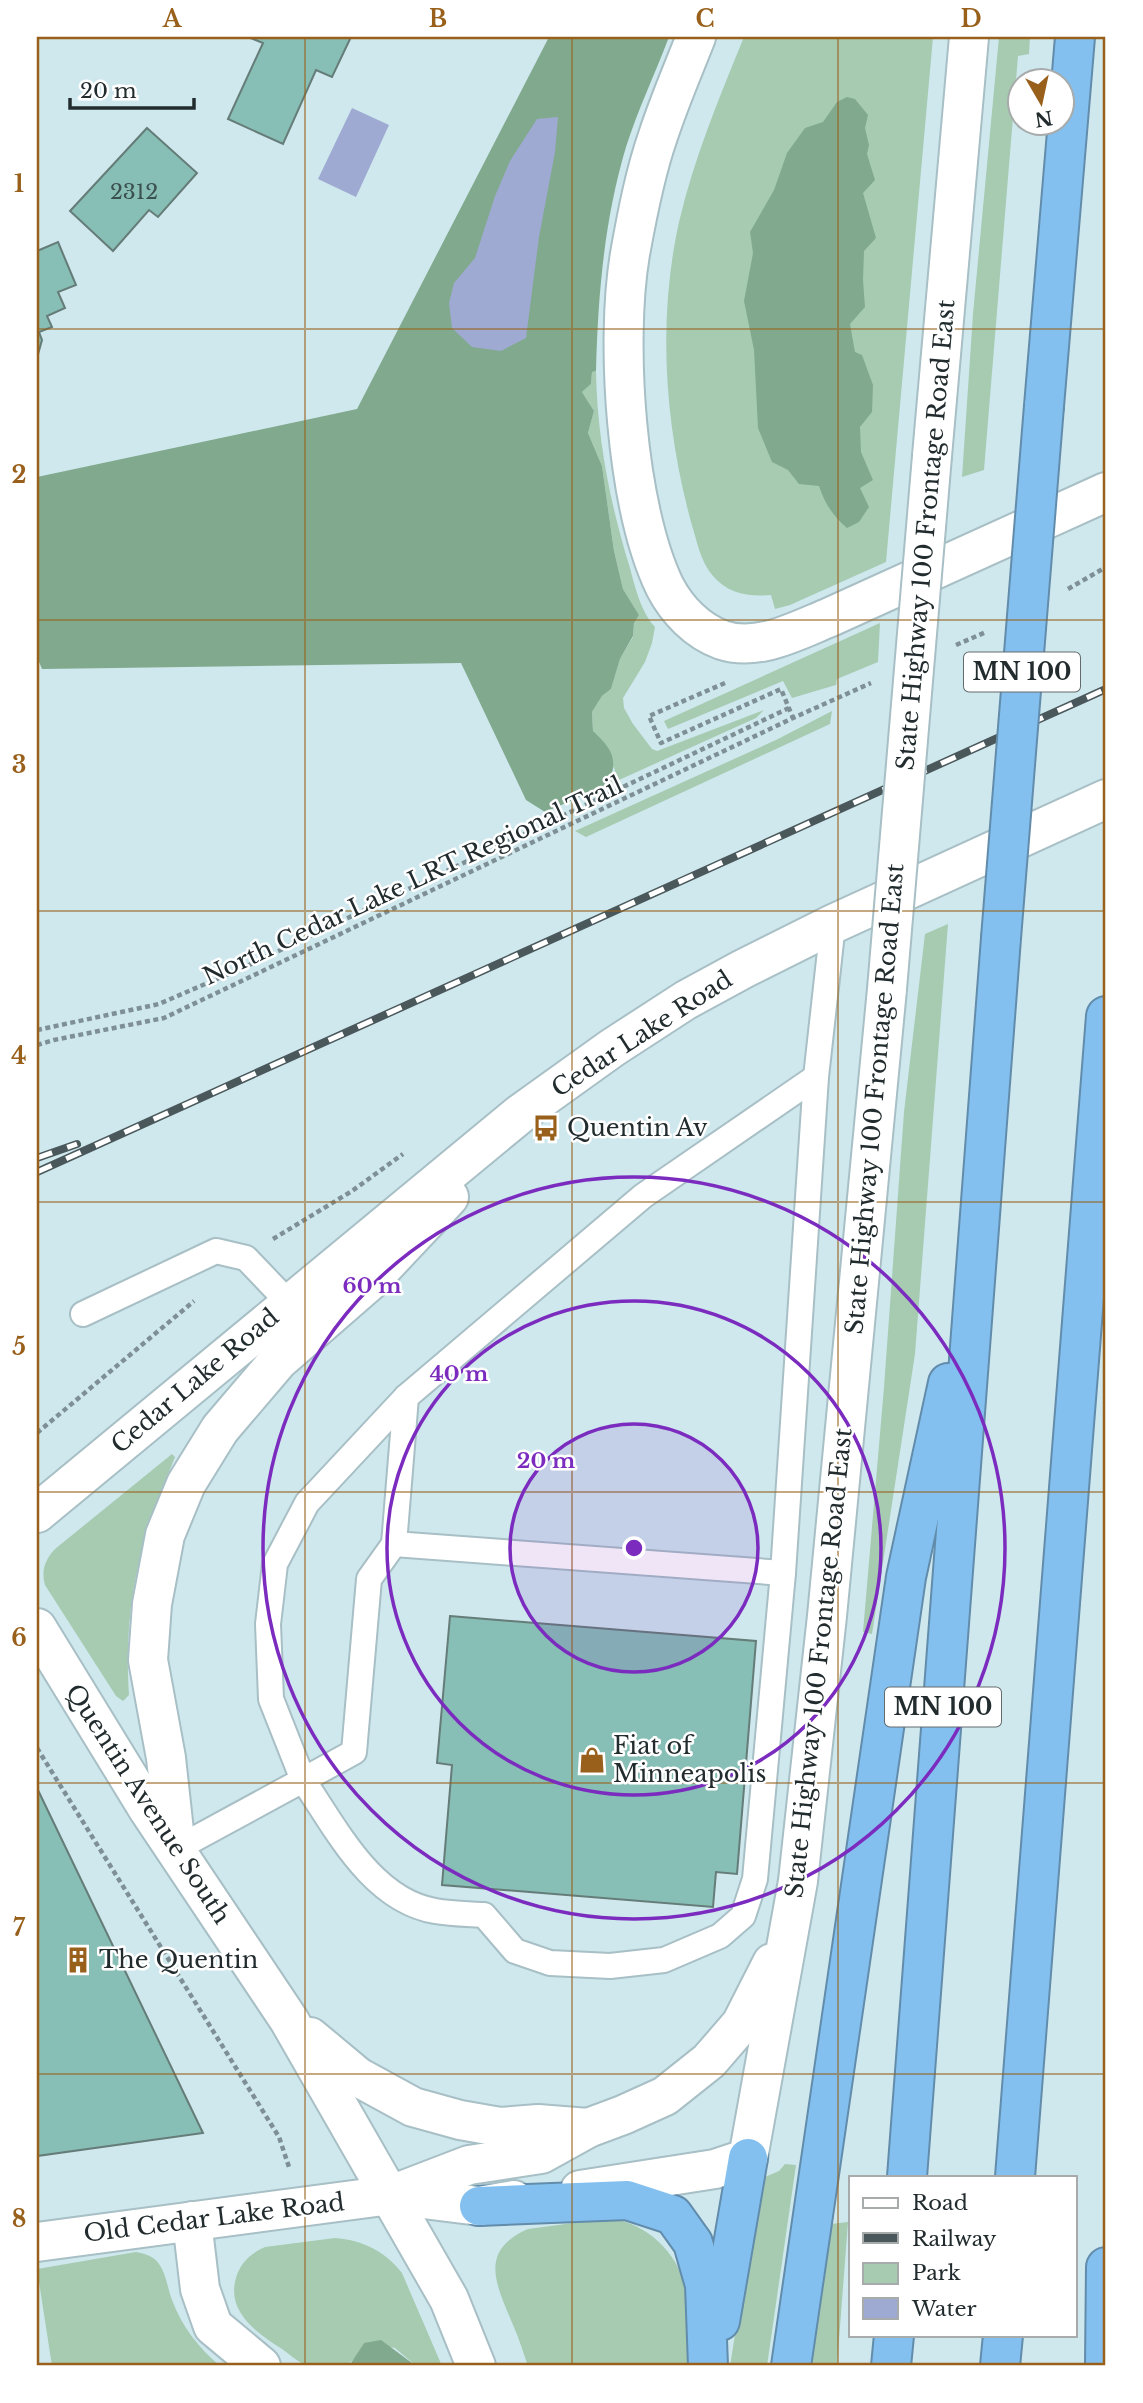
<svg xmlns="http://www.w3.org/2000/svg" width="1143" height="2403" font-family="'Libre Baskerville',serif">
<rect width="100%" height="100%" fill="#cfe8ee"/>
<g fill="#a6cbb1">
<path d="M 744,37 L 933,37 L 886,562 L 790,605 L 775,609 L 771,595 C 749,597 728,594 713,576 C 700,561 697,541 691,522 C 665,426 657,321 679,222 C 694,158 719,98 744,37 Z"/>
<polygon points="999,37 1030,37 1029,54 1018,56 984,470 962,477 973,314"/>
<path d="M 596,371 C 597,437 610,504 630,568 C 635,587 641,612 655,627 L 652,643 L 645,662 L 623,698 L 624,708 L 633,724 L 652,749 L 657,751 L 764,710 L 756,718 L 608,785 L 615,770 L 593,731 L 592,712 L 602,696 L 611,689 L 620,659 L 633,637 L 634,623 L 639,615 L 623,589 L 614,551 L 602,466 L 588,433 L 594,411 L 582,392 L 591,384 L 592,372 Z"/>
<polygon points="880,623 878,662 837,679 836,685 792,698 783,681 668,729 664,721"/>
<polygon points="832,711 830,724 586,837 575,831 776,740"/>
<polygon points="948,924 915,1354 872,1634 863,1632 884,1387 904,1112 925,934"/>
<path d="M 172,1454 L 175,1457 C 140,1542 123,1602 129,1695 L 123,1701 L 116,1696 L 45,1585 C 41,1570 45,1560 55,1549 Z"/>
<polygon points="785,2164 796,2165 767,2366 730,2366 760,2179 779,2171"/>
<path d="M 610,2218 C 648,2224 678,2253 687,2291 C 693,2314 691,2342 693,2366 L 528,2366 C 523,2352 519,2338 513,2325 C 497,2286 477,2251 528,2229 Z"/>
<polygon points="848,2222 837,2366 810,2366 831,2224"/>
<path d="M 335,2238 C 362,2240 385,2251 402,2273 L 442,2366 L 416,2366 L 395,2348 L 364,2343 C 359,2350 355,2360 348,2364 C 339,2368 314,2369 305,2365 C 297,2361 289,2354 282,2349 C 257,2333 226,2312 236,2278 C 240,2263 251,2253 265,2247 Z"/>
<path d="M 136,2252 C 145,2254 154,2256 159,2264 C 166,2274 168,2289 172,2300 C 182,2327 199,2348 220,2366 L 52,2366 L 37,2269 Z"/>
</g>
<g fill="#81a98d">
<path d="M 549,37 L 669,37 C 655,74 638,109 626,147 C 604,221 598,295 596,371 L 592,372 L 591,384 L 582,392 L 594,411 L 588,433 L 602,466 L 614,551 L 623,589 L 639,615 L 634,623 L 633,636 L 620,659 L 611,689 L 602,696 L 592,712 L 593,731 C 612,749 619,759 608,785 L 545,812 L 526,800 L 461,663 L 42,669 L 37,657 L 37,477 L 357,409 Z"/>
<path d="M 847,97 L 855,99 L 868,115 L 865,128 L 869,145 L 867,154 L 875,180 L 863,193 L 876,238 L 864,251 L 863,280 L 865,307 L 850,324 L 855,352 L 862,355 L 873,385 L 872,412 L 860,427 L 861,452 L 873,480 L 860,488 L 869,507 L 859,522 L 847,528 C 833,516 825,504 819,486 L 799,484 L 788,470 L 772,462 L 758,428 L 754,350 L 744,301 L 753,253 L 750,232 L 774,190 L 787,153 L 805,128 L 823,122 L 837,102 Z"/>
<polygon points="381,2340 416,2366 342,2366 351,2363 364,2343"/>
</g>
<g fill="#9eaad1">
<polygon points="352,108 389,125 356,197 318,179"/>
<polygon points="558,117 555,152 539,237 526,338 501,351 472,347 452,328 449,303 454,283 475,258 495,196 510,161 537,119"/>
</g>
<g fill="#87beb5" stroke="#657c78" stroke-width="2">
<polygon points="248,37 351,37 332,77 316,70 283,144 228,119 263,43"/>
<polygon points="147,128 197,173 158,217 149,210 113,251 70,211"/>
<polygon points="58,242 76,285 58,292 65,308 47,316 52,327 39,332 42,340 37,358 37,251"/>
<polygon points="450,1616 756,1641 737,1874 716,1872 713,1907 442,1885 452,1765 437,1763"/>
<polygon points="37,1788 203,2133 37,2156"/>
</g>
<g fill="none" stroke-linecap="round" stroke-linejoin="round">
<g stroke="#a7bfc5" stroke-width="28">
<g id="service">
<polyline points="83,1314 216,1251 246,1258 289,1303"/>
<polyline points="406,1397 394,1544 783,1573"/>
<polyline points="394,1544 369,1579 354,1752 303,1780 271,1699 268,1624 275,1564 307,1503 406,1397 643,1196 816,1077"/>
<path d="M 176,1849 L 303,1780 C 336,1828 371,1900 435,1911 C 451,1914 468,1914 484,1915 L 515,1951 L 550,1963 L 610,1966 L 664,1960 L 720,1936 L 743,1916 L 755,1879 L 783,1573 L 816,1077 L 833,924"/>
</g>
</g>
<g stroke="#a7bfc5" stroke-width="42">
<g id="minor">
<polyline points="192,2221 200,2289 213,2326 261,2366"/>
<polyline points="37,2242 391,2195"/>
</g>
</g>
<g stroke="#a7bfc5" stroke-width="42">
<g id="tertiary">
<path d="M 696,37 C 683,70 669,102 658,136 C 645,173 637,215 630,254 C 615,342 626,507 665,587 C 677,610 697,631 722,640 C 758,652 796,631 828,618 L 1106,492"/>
<polyline points="932,456 969,37"/>
<polyline points="37,1513 520,1114 612,1048 686,1000 743,969 833,924 1106,799"/>
<polyline points="37,1628 148,1809 289,2020 449,2299 476,2366"/>
<polyline points="176,1849 166,1758 148,1660 152,1604 165,1535 186,1484 220,1429 278,1361 370,1281 449,1197"/>
<polyline points="310,2037 358,2077 413,2107 460,2120 500,2127 538,2124 588,2128"/>
<polyline points="580,2190 715,2169 748,2158 798,1881 827,1616 887,989"/>
<polyline points="396,2193 469,2165 541,2154 588,2128 623,2115 665,2096 709,2061 741,2024 772,1963"/>
<polyline points="391,2195 479,2206 514,2200"/>
</g>
</g>
<g stroke="#628cab" stroke-width="42">
<g id="motorway">
<polyline points="1044,406 1075,37"/>
<polyline points="907,2177 1001,938"/>
<polyline points="1015,2177 1106,1016"/>
<polyline points="479,2206 627,2200 673,2215 693,2243 705,2285 708,2366"/>
<polyline points="720,2321 748,2158"/>
<polyline points="791,2366 906,1577 948,1383"/>
<polyline points="891,2366 894,2335"/>
<polyline points="1000,2366 1003,2335"/>
<polyline points="1105,2366 1106,2267"/>
</g>
</g>
<g stroke="#7e9095" stroke-width="4.5" stroke-dasharray="5 3.5" stroke-linecap="butt">
<polyline points="1068,589 1106,567"/>
<polyline points="956,645 986,632"/>
<polyline points="725,683 649,716 661,743 781,689 793,718"/>
<polyline points="37,1030 159,1004 249,965 789,708"/>
<polyline points="37,1045 54,1040 164,1018 793,718 871,683"/>
<polyline points="273,1239 352,1191 403,1154"/>
<polyline points="37,1433 194,1301"/>
<polyline points="37,1748 279,2137 290,2170"/>
</g>
<use href="#service" stroke="#fff" stroke-width="24"/>
<use href="#minor" stroke="#fff" stroke-width="38"/>
<use href="#tertiary" stroke="#fff" stroke-width="38"/>
<use href="#motorway" stroke="#84c0ef" stroke-width="38"/>
<g stroke="#4a585b" stroke-width="8">
<g id="rail">
<polyline points="37,1158 77,1144"/>
<polyline points="37,1172 1106,689"/>
</g>
</g>
<use href="#rail" stroke="#fff" stroke-width="5" stroke-dasharray="16" stroke-linecap="butt"/>
<g stroke="#a7bfc5" stroke-width="42" stroke-linecap="butt">
<polyline id="tertiary-bridge" points="887,989 932,456"/>
</g>
<g stroke="#628cab" stroke-width="42" stroke-linecap="butt">
<polyline id="motorway-bridge" points="1001,938 1044,406"/>
</g>
<use href="#tertiary-bridge" stroke="#fff" stroke-width="38"/>
<use href="#motorway-bridge" stroke="#84c0ef" stroke-width="38"/>
</g>
<path fill="none" stroke="#98601b" stroke-width="2" stroke-opacity="0.55" d="M 305,37 L 305,2366M 572,37 L 572,2366M 838,37 L 838,2366M 37,329 L 1106,329M 37,620 L 1106,620M 37,911 L 1106,911M 37,1202 L 1106,1202M 37,1492 L 1106,1492M 37,1783 L 1106,1783M 37,2074 L 1106,2074"/>
<circle cx="634" cy="1548" r="124" fill="#7b2cbf" fill-opacity=".12"/>
<g fill="none" stroke="#7b2cbf" stroke-width="3.5">
<circle cx="634" cy="1548" r="124"/>
<circle cx="634" cy="1548" r="247"/>
<circle cx="634" cy="1548" r="371"/>
</g>
<defs>
<g id="bus-bare" transform="scale(2.1)"><path d="M-5-6H5V4H4V6H2V4H-2V6H-4V4H-5ZM-3.5-4V0h7V-4ZM-3.5 1.2v1.5H-2V1.2ZM2 1.2v1.5H3.5V1.2Z" fill="#98601b" stroke="#fff" stroke-width="2.5" paint-order="stroke"/></g>
<g id="shop-bare" transform="scale(2.1)"><path d="M-5-2.5h2.3a2.7 3.5 0 0 1 5.4 0H5L5.5 6h-11ZM-1.5-2.5h3a1.5 2.3 0 0 0-3 0Z" fill="#98601b" stroke="#fff" stroke-width="2.5" paint-order="stroke"/></g>
<g id="building-bare" transform="scale(2.1)"><path d="M-4-6H4V6H1V3H-1V6H-4ZM-2.5-4.3h1.7v1.8h-1.7ZM.8-4.3h1.7v1.8H.8ZM-2.5-1h1.7V.8h-1.7ZM.8-1h1.7V.8H.8Z" fill="#98601b" stroke="#fff" stroke-width="2.5" paint-order="stroke"/></g>
</defs>
<g fill-rule="evenodd">
<use href="#bus-bare" x="546" y="1128"/>
<use href="#shop-bare" x="592" y="1760"/>
<use href="#building-bare" x="78" y="1960"/>
</g>
<g text-anchor="middle" stroke-width="5" stroke-linejoin="round" paint-order="stroke">
<g font-size="21" fill="#3b5050">
<text x="134" y="199">2312</text>
</g>
<g fill="#fff" stroke="#646b6d" stroke-width="2">
<rect x="964" y="652.5" width="116" height="39" rx="5"/>
<rect x="885" y="1687.5" width="116" height="39" rx="5"/>
</g>
<g font-size="23" font-weight="bold" fill="#222c2e">
<text x="1022" y="680">MN 100</text>
<text x="943" y="1715">MN 100</text>
</g>
<g font-size="24" fill="#222c2e" stroke="#fff">
<text transform="translate(926 535) rotate(-85)" y="8">State Highway 100 Frontage Road East</text>
<text transform="translate(413 881) rotate(-25)" y="8">North Cedar Lake LRT Regional Trail</text>
<text transform="translate(642 1034) rotate(-33)" y="8">Cedar Lake Road</text>
<text transform="translate(875 1099) rotate(-85)" y="8">State Highway 100 Frontage Road East</text>
<text transform="translate(195 1381) rotate(-40)" y="8">Cedar Lake Road</text>
<text transform="translate(819 1663) rotate(-84)" y="8">State Highway 100 Frontage Road East</text>
<text transform="translate(148 1804) rotate(57)" y="8">Quentin Avenue South</text>
<text transform="translate(214 2218) rotate(-7)" y="8">Old Cedar Lake Road</text>
</g>
<g font-size="24" fill="#222c2e" stroke="#fff" text-anchor="start">
<text x="567" y="1136">Quentin Av</text>
<text x="613" y="1754">Fiat of<tspan x="613" dy="28">Minneapolis</tspan></text>
<text x="99" y="1968">The Quentin</text>
</g>
</g>
<circle cx="634" cy="1548" r="10" fill="#7b2cbf" stroke="#fff" stroke-width="3.5"/>
<g font-size="21" text-anchor="middle" font-weight="bold" fill="#7b2cbf" stroke="#fff" stroke-width="5" stroke-linejoin="round" paint-order="stroke">
<text x="372" y="1293">60 m</text>
<text x="459" y="1381">40 m</text>
<text x="546" y="1468">20 m</text>
</g>
<rect width="1143" height="2403" fill="none" stroke="#ffffff" stroke-width="77"/>
<rect x="849" y="2176" width="228" height="161" fill="#ffffff" stroke="#a7abab" stroke-width="2"/>
<rect x="863" y="2198" width="35" height="10" fill="#ffffff" stroke="#a7abab" stroke-width="2"/>
<text x="912" y="2210" font-size="21" fill="#222c2e">Road</text>
<rect x="863" y="2233" width="35" height="10" fill="#4a585b" stroke="#a7abab" stroke-width="2"/>
<text x="912" y="2246" font-size="21" fill="#222c2e">Railway</text>
<rect x="863" y="2263" width="35" height="21" fill="#a6cbb1" stroke="#a7abab" stroke-width="2"/>
<text x="912" y="2280" font-size="21" fill="#222c2e">Park</text>
<rect x="863" y="2298" width="35" height="21" fill="#9eaad1" stroke="#a7abab" stroke-width="2"/>
<text x="912" y="2316" font-size="21" fill="#222c2e">Water</text>
<g transform="translate(1041 102) rotate(171)"><circle r="33" fill="#ffffff" stroke="#a7abab" stroke-width="2"/>
<path d="M0-5L12 26L0 18L-12 26Z" fill="#98601b"/>
<text y="-10" font-size="19" font-weight="bold" text-anchor="middle" fill="#222c2e">N</text>
</g>
<path d="M70 98v10h124v-10" fill="none" stroke="#222c2e" stroke-width="3.5"/>
<text x="80" y="98" font-size="21" fill="#222c2e" stroke="#ffffff" stroke-width="5" paint-order="stroke">20 m</text>
<rect x="38" y="38" width="1066" height="2326" fill="none" stroke="#98601b" stroke-width="2.5"/>
<g font-size="23" text-anchor="middle" font-weight="bold" fill="#98601b">
<text x="172" y="27">A</text>
<text x="438" y="27">B</text>
<text x="705" y="27">C</text>
<text x="971" y="27">D</text>
<text x="19" y="192">1</text>
<text x="19" y="483">2</text>
<text x="19" y="773">3</text>
<text x="19" y="1064">4</text>
<text x="19" y="1355">5</text>
<text x="19" y="1646">6</text>
<text x="19" y="1936">7</text>
<text x="19" y="2227">8</text>
</g>
</svg>
